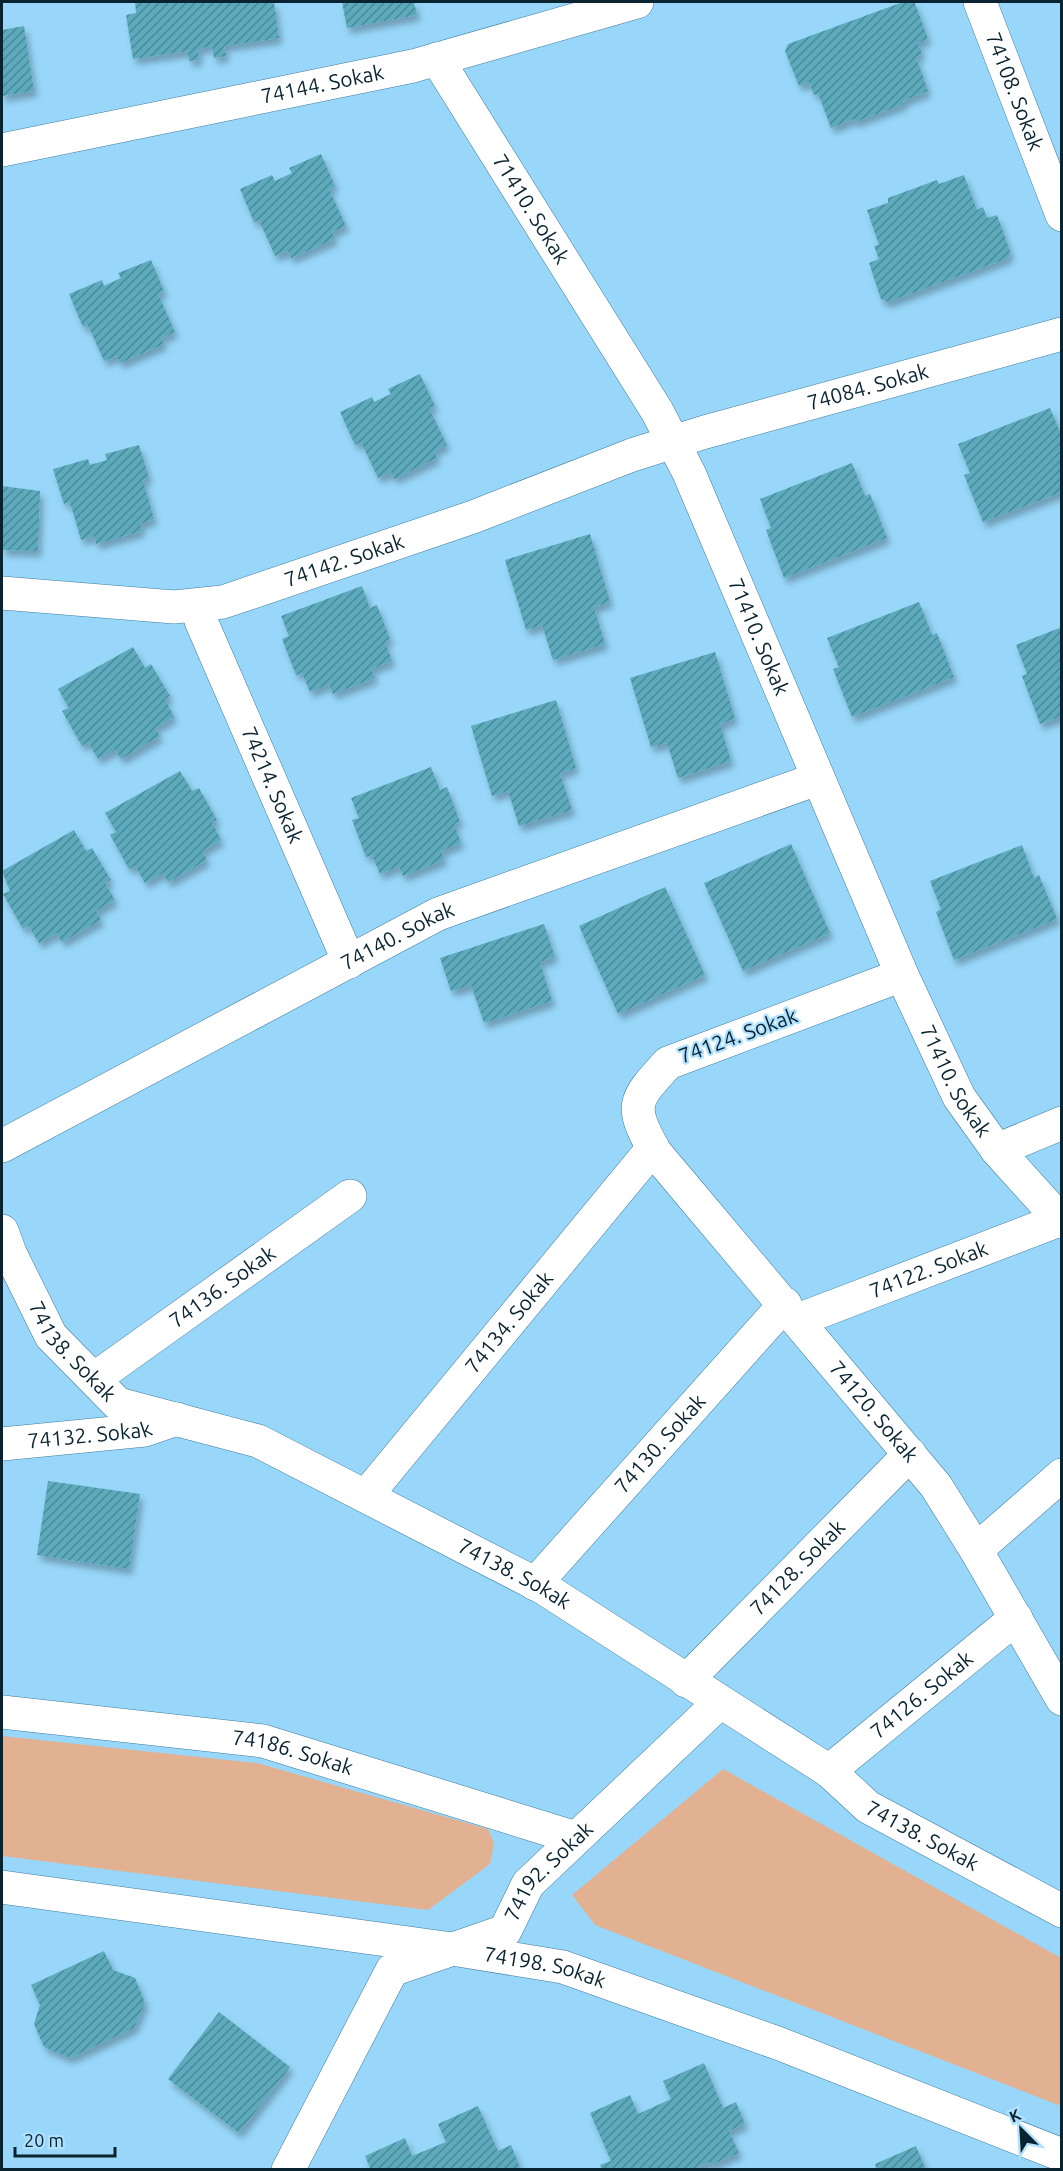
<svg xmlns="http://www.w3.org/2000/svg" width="1063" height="2171" font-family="Ubuntu,sans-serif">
<defs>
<pattern id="building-hatch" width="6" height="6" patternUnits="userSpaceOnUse" patternTransform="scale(1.5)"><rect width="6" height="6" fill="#5caabb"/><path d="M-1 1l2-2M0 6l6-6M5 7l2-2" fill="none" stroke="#4a8a99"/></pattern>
<filter id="shadow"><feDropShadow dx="3.5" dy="6" stdDeviation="3" flood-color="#0004"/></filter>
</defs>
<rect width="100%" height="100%" fill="#98d7fa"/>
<g fill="#e2b192">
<polygon points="2,1736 257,1763 488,1829 494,1843 490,1864 428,1910 2,1856"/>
<polygon points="723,1769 1061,1958 1061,2106 595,1925 572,1895"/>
</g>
<g fill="url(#building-hatch)" filter="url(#shadow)">
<polygon points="135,2 274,2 279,38 224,46 226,56 214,58 212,46 198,49 199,60 189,61 188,51 133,59 126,15 136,13"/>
<polygon points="342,2 414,2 417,15 347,28"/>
<polygon points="903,2 915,3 928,39 918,43 922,54 916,57 928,91 903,101 904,104 855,122 853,119 831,128 818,93 814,95 809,82 799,86 785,51 788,44"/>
<polygon points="24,26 34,91 2,96 2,30"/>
<polygon points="321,154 335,186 329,189 346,226 332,232 335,239 291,258 288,251 275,256 259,220 254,222 240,189 272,175 275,181 292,173 289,168"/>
<polygon points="964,175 977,210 983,207 987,218 997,215 1010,251 1008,258 888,302 881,299 869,263 879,259 874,246 879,245 867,210 888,203 888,198 937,180 939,184"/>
<polygon points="151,260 164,291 158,294 175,332 161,338 164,344 120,363 117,356 104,361 88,325 83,327 69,294 102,280 104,286 121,278 118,273"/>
<polygon points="420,374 435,406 429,408 447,445 434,451 437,458 394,479 391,472 378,478 361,442 355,445 340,412 372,397 374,402 391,394 388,389"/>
<polygon points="1050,408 1062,437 1062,492 983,522 964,475 970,473 958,444"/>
<polygon points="139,445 149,478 143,480 154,519 140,524 142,531 96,544 94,536 81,540 70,502 64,504 53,469 88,459 90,465 107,460 105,454"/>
<polygon points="852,463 865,496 870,494 887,538 784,578 766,530 771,528 760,499"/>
<polygon points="2,486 40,491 38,551 2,550"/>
<polygon points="590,534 610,602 594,607 605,644 553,660 542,625 526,630 505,560"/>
<polygon points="362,586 370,608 377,605 390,639 385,642 392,661 371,669 375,678 333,694 329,684 310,692 302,673 296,675 282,639 289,636 281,616"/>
<polygon points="919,602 932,635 937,633 954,677 852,717 833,669 839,667 827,638"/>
<polygon points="1062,627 1062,716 1040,724 1022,676 1027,674 1016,645"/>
<polygon points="133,647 145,668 151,664 170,696 165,699 174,717 155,728 160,736 121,759 115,749 98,759 88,742 82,746 62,711 69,708 58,689"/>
<polygon points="715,652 735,719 720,724 731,761 678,778 667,743 651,747 630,678"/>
<polygon points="556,700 576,768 560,773 572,810 519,826 508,791 492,796 471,726"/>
<polygon points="431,767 440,790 447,787 460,822 454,824 461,843 441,851 444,860 403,876 399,866 380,874 372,855 366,857 352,820 359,818 351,798"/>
<polygon points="180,771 192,791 199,788 217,820 212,822 221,840 202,851 207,860 168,882 163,873 145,883 135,866 129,869 110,835 116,832 105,813"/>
<polygon points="74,830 86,851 92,848 111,880 105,883 115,900 96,911 101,920 62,942 57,933 39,943 28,925 23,929 3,894 10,891 2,871"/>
<polygon points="791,844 830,933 743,971 704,883"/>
<polygon points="1022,845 1034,878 1039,875 1057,919 954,960 936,912 941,909 930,881"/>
<polygon points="665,887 705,975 618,1014 579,926"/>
<polygon points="544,924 555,957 540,962 552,1001 484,1023 471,985 451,991 440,958"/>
<polygon points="48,1481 140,1494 129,1569 37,1555"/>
<polygon points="104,1951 113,1970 135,1978 145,2003 134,2028 70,2058 44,2047 34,2024 40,2005 31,1985"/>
<polygon points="219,2012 290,2067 239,2133 168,2079"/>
<polygon points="704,2063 723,2108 736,2102 745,2124 729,2131 739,2153 711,2165 709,2162 692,2170 602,2170 600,2165 611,2161 590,2113 630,2095 638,2114 671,2099 663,2081"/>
<polygon points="478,2106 498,2151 511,2145 520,2167 515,2170 371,2170 365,2156 405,2138 412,2156 446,2142 438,2124"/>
<polygon points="916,2146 926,2170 877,2170 875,2164"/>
</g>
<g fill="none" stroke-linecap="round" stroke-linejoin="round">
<g stroke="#3f7c9c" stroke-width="34">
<g id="minor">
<path id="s1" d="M 980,2 L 1062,215"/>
<path id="s2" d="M 437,59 L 657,411 L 689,473 L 902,975 L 959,1097 L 997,1150 L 1062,1222"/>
<path id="s3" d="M 2,150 L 413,66 L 637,2"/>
<path id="s4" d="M 2,593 L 174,607 L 223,602 L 473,517 L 632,455 L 705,432 L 1062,334"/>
<path id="s5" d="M 199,606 L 201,621 L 349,962"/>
<path id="s6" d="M 902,975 L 668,1063 C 633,1101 629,1105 655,1152 L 936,1486 L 976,1550 L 1062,1699"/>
<path id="s7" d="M 2,1146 L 438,914 L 817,779"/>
<polyline points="997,1150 1062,1123"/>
<path id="s8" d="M 2,1231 L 10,1253 L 51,1336 L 118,1404 L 258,1441 L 542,1587 L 829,1771 L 868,1807 L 1062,1911"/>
<path id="s9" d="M 798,1320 L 1059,1220"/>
<path id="s10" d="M 94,1379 L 350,1196"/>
<path id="s11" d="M 2,1444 L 145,1430 L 177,1419"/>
<path id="s12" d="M 366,1496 L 653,1148"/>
<polyline points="976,1550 1062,1475"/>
<path id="s13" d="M 535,1584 L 785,1304"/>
<path id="s14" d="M 686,1681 L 910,1454"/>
<path id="s15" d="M 2,1712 L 263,1741 L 576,1838"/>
<path id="s16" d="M 829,1771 L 1016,1618"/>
<path id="s17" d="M 2,1887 L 452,1949 L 563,1967 L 780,2044 L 1062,2155"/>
<path id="s18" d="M 288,2170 L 392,1970 L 505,1931 L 528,1884 L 719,1703"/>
</g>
</g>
<use href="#minor" stroke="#fff" stroke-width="33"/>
</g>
<g text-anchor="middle" stroke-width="4.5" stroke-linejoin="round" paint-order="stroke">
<g font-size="21" fill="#092331" stroke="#b0e2ff">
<text dy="7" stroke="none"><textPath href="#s3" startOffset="327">74144. Sokak</textPath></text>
<text dy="7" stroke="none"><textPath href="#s1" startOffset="96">74108. Sokak</textPath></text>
<text dy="7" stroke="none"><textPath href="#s2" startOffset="177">71410. Sokak</textPath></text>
<text dy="7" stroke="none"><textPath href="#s4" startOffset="902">74084. Sokak</textPath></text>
<text dy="7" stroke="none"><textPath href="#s4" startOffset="350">74142. Sokak</textPath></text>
<text dy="7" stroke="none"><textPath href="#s2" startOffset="663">71410. Sokak</textPath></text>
<text dy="7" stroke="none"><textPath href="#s5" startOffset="194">74214. Sokak</textPath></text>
<text dy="7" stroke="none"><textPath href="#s7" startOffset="448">74140. Sokak</textPath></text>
<text transform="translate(738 1036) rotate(-20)" y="7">74124. Sokak</text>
<text dy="7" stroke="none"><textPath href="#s2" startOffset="1149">71410. Sokak</textPath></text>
<text dy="7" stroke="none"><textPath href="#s9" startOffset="140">74122. Sokak</textPath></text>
<text dy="7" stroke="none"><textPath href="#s10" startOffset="158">74136. Sokak</textPath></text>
<text dy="7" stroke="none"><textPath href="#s12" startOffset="225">74134. Sokak</textPath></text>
<text dy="7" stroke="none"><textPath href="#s8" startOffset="141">74138. Sokak</textPath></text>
<text dy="7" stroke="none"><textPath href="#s6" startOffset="692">74120. Sokak</textPath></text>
<text dy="7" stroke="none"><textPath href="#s11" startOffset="88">74132. Sokak</textPath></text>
<text dy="7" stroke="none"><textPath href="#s13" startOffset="188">74130. Sokak</textPath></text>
<text dy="7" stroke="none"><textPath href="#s14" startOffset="159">74128. Sokak</textPath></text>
<text dy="7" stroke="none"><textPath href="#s8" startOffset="645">74138. Sokak</textPath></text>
<text dy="7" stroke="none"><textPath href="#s16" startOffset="120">74126. Sokak</textPath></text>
<text dy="7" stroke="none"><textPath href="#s15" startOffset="294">74186. Sokak</textPath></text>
<text dy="7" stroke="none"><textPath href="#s8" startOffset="1131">74138. Sokak</textPath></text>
<text dy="7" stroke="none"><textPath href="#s18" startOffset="420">74192. Sokak</textPath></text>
<text dy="7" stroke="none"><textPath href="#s17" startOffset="549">74198. Sokak</textPath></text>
</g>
</g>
<rect width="1063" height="2171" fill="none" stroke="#092331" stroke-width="6"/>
<g transform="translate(1021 2129) rotate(336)" stroke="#b0e2ff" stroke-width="4.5" paint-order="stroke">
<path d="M0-4.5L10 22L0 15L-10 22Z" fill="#092331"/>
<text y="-9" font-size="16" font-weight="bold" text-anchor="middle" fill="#092331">K</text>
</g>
<path d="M15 2147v9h100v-9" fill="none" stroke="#092331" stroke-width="3"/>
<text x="24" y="2147" font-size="18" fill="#092331" stroke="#b0e2ff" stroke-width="4.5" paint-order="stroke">20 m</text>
</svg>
